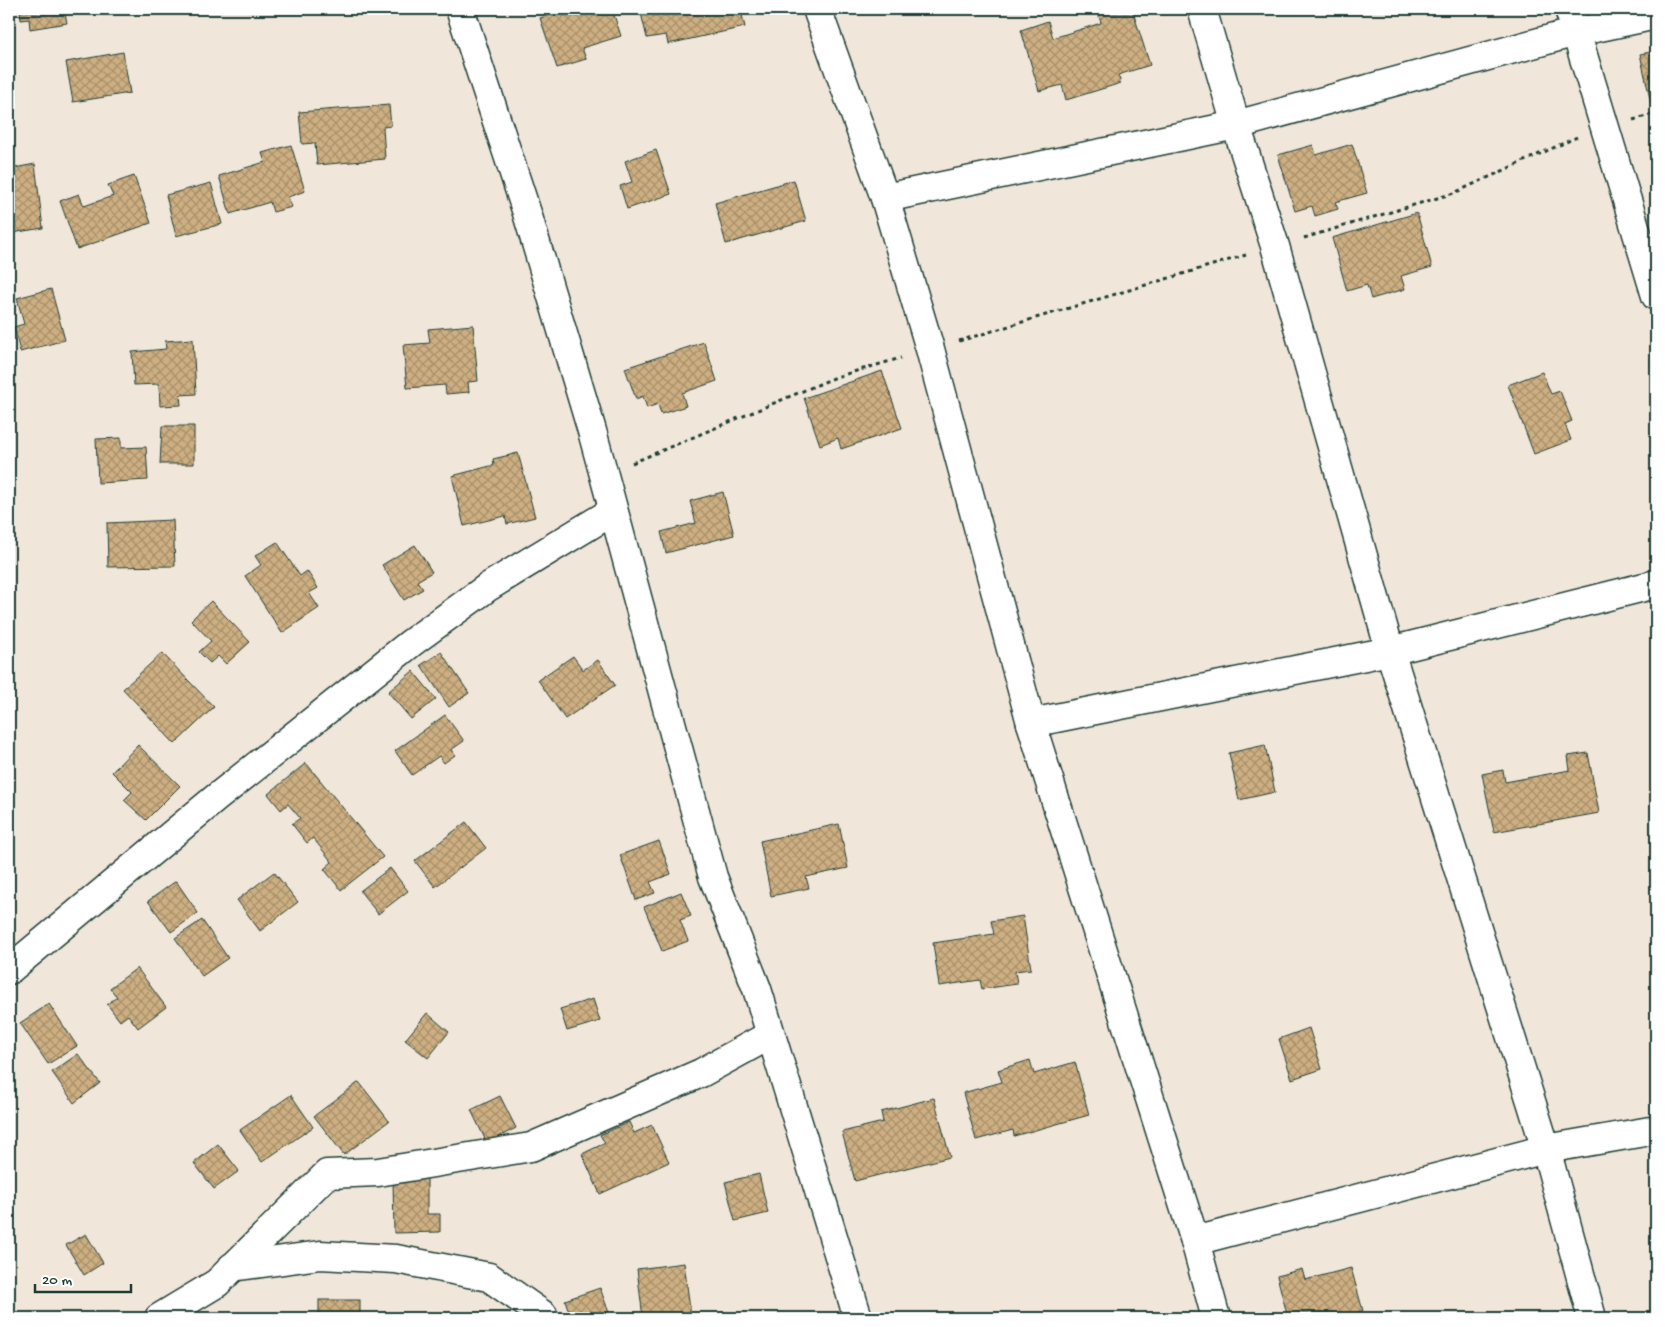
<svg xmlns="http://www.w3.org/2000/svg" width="1665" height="1327" font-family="'Gochi Hand',sans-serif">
<defs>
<pattern id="building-cross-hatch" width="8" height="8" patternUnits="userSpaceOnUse" patternTransform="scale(1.25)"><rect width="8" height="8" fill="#ceaf82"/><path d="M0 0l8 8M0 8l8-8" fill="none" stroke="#a7906b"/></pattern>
</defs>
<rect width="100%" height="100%" fill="#f0e7da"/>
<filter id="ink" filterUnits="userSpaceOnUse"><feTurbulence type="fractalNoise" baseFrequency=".02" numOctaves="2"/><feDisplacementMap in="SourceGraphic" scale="10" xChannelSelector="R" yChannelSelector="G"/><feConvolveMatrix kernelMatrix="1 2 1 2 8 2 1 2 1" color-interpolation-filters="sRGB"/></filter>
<g filter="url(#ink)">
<g fill="url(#building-cross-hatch)" stroke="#1f3d34">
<polygon points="20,9 64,9 67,23 30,29 29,19 21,20"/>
<polygon points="556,9 612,9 621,36 582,48 586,59 557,68 540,18 557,13"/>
<polygon points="640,9 758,9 759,11 742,15 745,27 668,44 666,35 647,38"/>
<polygon points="1097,9 1132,9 1150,65 1118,75 1121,83 1066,100 1062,85 1039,91 1021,30 1048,21 1053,38 1101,23"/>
<polygon points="1656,51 1656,117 1654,117 1640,54"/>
<polygon points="123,52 130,93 73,102 66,62"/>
<polygon points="389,105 391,126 383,127 385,159 317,165 315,143 302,144 299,112"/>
<polygon points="1352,144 1367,193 1335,202 1338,209 1315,216 1312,206 1295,211 1278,155 1313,145 1316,155"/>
<polygon points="291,145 305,191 288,197 292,207 273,212 270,202 230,214 219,176 265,162 262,153"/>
<polygon points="656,150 671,194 627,209 620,186 632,182 625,161"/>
<polygon points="35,164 43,228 12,233 12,247 9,248 9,169"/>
<polygon points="134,176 151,223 77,249 60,201 79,194 84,206 113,196 108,185"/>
<polygon points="794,180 806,221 726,244 715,203"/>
<polygon points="211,183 222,224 176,236 166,195"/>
<polygon points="1417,213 1432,267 1401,276 1405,289 1371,299 1367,285 1347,291 1332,238"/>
<polygon points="51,289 65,340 20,352 14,327 24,324 17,298"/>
<polygon points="473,325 478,381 468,382 469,392 446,394 445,385 407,388 403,345 430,343 428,329"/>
<polygon points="193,339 196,394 180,395 181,405 160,406 159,384 134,385 132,352 166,349 165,341"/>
<polygon points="704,342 717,381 682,393 686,406 661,414 658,404 647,408 643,396 636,399 625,368"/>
<polygon points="882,371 902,428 841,449 838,438 820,445 804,398"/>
<polygon points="1542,372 1551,394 1560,391 1572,421 1565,424 1571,440 1534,454 1508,385"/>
<polygon points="162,426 194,426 194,464 160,464"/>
<polygon points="121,438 121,448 146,447 148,480 98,483 96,439"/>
<polygon points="518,453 535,517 507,524 505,516 464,526 452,476 494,465 493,459"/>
<polygon points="723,492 734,535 666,553 661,532 696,523 690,501"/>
<polygon points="173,520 175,566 108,567 107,523"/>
<polygon points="277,542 300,576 307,571 318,588 309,593 319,608 282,633 245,576 261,565 255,556"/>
<polygon points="415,545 432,572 417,581 423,589 404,600 382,565"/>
<polygon points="211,601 250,642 226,664 218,656 210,663 199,652 211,641 191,620"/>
<polygon points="441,652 469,693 449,707 421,665"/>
<polygon points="162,653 214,707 175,744 123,689"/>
<polygon points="573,656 583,670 598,660 615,685 565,719 538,680"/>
<polygon points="413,671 436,699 411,719 388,692"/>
<polygon points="445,715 464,741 451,750 455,755 444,763 439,756 412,775 395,751"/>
<polygon points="138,745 180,786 146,820 124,800 132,792 112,772"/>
<polygon points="1265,745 1275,792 1239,800 1229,753"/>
<polygon points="1588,753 1599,813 1494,832 1482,774 1503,770 1505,782 1570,770 1568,756"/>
<polygon points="306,763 383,857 341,890 324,869 332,862 313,838 307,843 292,824 300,818 288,804 281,810 268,794"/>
<polygon points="466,822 486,848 435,887 415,861"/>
<polygon points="839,824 848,868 806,877 809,888 771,896 760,841"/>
<polygon points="659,841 671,874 650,882 655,893 636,900 620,855"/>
<polygon points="390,868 408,891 378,914 360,891"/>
<polygon points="274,872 298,902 260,931 237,900"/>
<polygon points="176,881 198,913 171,932 148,901"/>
<polygon points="681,892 691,916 680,920 688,941 662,951 644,907"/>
<polygon points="1023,916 1031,969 1015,971 1017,984 982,989 980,980 939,986 933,943 994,934 991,921"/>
<polygon points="202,920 228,958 202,976 175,938"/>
<polygon points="137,968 166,1007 138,1028 128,1015 120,1021 107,1004 117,997 110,988"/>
<polygon points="593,999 600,1021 567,1031 560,1009"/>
<polygon points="49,1004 77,1046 48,1064 20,1023"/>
<polygon points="427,1013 449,1032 428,1058 405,1040"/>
<polygon points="1309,1028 1322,1069 1292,1079 1279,1039"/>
<polygon points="78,1054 100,1083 74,1103 52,1072"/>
<polygon points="1030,1060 1034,1074 1075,1062 1089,1115 1014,1136 1013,1130 976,1140 963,1093 1002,1082 998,1070"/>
<polygon points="359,1082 389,1121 344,1155 314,1116"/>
<polygon points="291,1095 313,1127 262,1162 240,1130"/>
<polygon points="500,1096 516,1128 487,1143 471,1110"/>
<polygon points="934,1098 950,1157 855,1181 842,1132 883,1122 881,1112"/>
<polygon points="629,1122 634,1133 652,1125 669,1162 600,1194 582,1154 605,1143 600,1135"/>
<polygon points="218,1144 239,1171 214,1189 194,1163"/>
<polygon points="759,1174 768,1213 735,1221 725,1182"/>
<polygon points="427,1178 427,1214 440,1214 440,1232 394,1233 393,1179"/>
<polygon points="86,1234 103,1263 84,1275 66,1245"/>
<polygon points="684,1263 691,1316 643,1318 637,1269"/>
<polygon points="1351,1268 1363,1311 1337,1318 1288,1318 1277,1276 1302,1269 1305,1280"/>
<polygon points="600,1288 611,1318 571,1318 565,1300"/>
<rect x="319" y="1300" width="41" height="18"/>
</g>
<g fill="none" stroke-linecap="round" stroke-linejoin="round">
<g stroke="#1f3d34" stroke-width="31">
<g id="minor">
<polyline points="460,9 527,213 592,431 713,877 757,989 858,1318"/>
<polyline points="817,9 885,198 930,349 1031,723 1195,1241 1216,1318"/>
<polyline points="1202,9 1236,125 1275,246 1390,651 1546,1149 1592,1318"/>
<polyline points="1569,9 1656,296"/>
<polyline points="885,198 1236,125 1576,32 1656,15"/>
<polyline points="1031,723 1390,651 1656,584"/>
<polyline points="9,970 216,798 411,643 488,587 613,511"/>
<polyline points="1195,1241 1546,1149 1656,1130"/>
<polyline points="232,1267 320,1255 396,1259 489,1277 543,1315"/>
<polyline points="159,1318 217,1283 327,1174 378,1172 531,1147 701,1073 770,1035"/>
</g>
</g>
<g stroke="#1f3d34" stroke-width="3" stroke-dasharray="4 4" stroke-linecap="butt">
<polyline points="1633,120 1656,113"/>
<polyline points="1304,238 1454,193 1577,137"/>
<polyline points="959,341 1246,255"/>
<polyline points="632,463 836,377 901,358"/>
</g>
<use href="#minor" stroke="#fff" stroke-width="28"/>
</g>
</g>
<rect width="1665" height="1327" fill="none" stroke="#fff" stroke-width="30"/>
<rect x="15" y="15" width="1635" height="1297" fill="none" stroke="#1f3d34" stroke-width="2" filter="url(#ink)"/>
<path d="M35 1284v8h96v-8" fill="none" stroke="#1f3d34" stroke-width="2.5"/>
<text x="42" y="1284" font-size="15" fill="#1f3d34" stroke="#ffffff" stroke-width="4" paint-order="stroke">20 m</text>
</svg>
